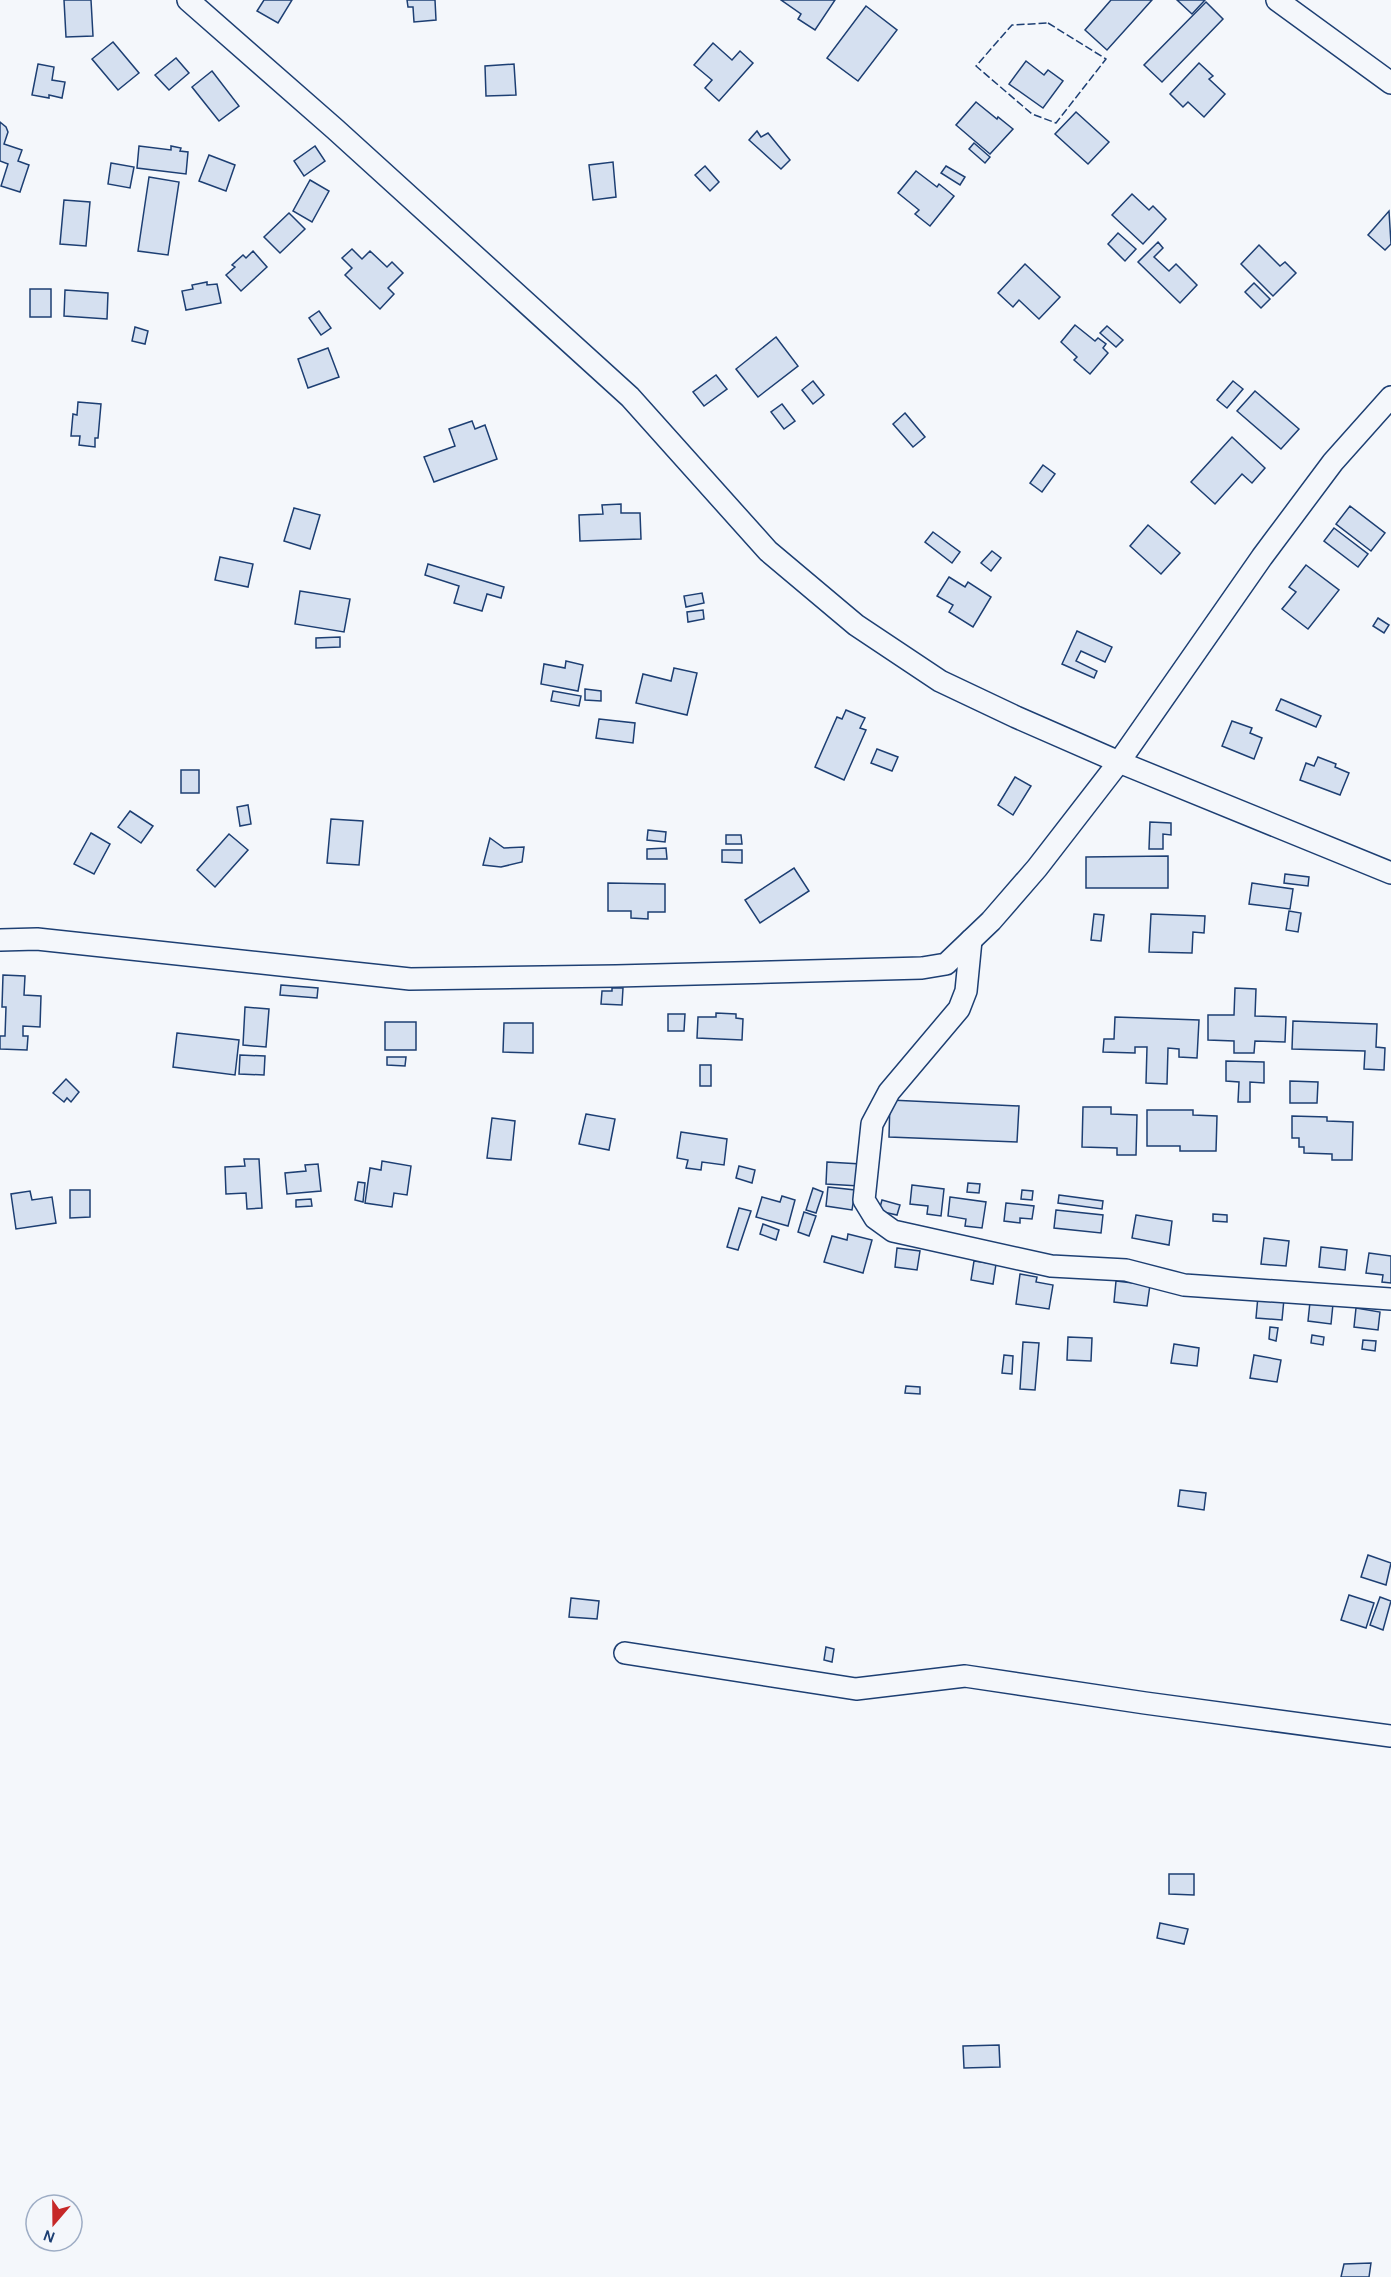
<svg xmlns="http://www.w3.org/2000/svg" width="1391" height="2277" font-family="Karla,sans-serif">
<rect width="100%" height="100%" fill="#f4f7fb"/>
<g fill="#d5e0f0" stroke="#1d3f73" stroke-width="1.5">
<polygon points="64,0 91,0 93,36 66,37"/>
<polygon points="264,0 292,0 278,23 257,11"/>
<polygon points="407,0 435,0 436,20 414,22 413,7 408,7"/>
<polygon points="781,0 835,0 815,30 798,19 801,14"/>
<polygon points="1111,0 1152,0 1107,50 1085,30"/>
<polygon points="1177,0 1205,0 1192,14"/>
<polygon points="1206,2 1223,19 1162,82 1144,65"/>
<polygon points="866,6 897,30 858,81 827,58"/>
<polygon points="113,42 139,73 118,90 92,59"/>
<polygon points="713,43 732,60 740,51 753,63 719,101 705,88 712,80 694,65"/>
<polygon points="176,58 189,73 169,90 155,75"/>
<polygon points="1026,61 1044,75 1048,70 1063,81 1043,108 1009,84"/>
<polygon points="1199,63 1213,76 1209,79 1225,94 1204,117 1188,102 1183,107 1170,94"/>
<polygon points="38,64 54,67 52,80 65,82 62,98 49,95 49,98 32,95"/>
<polygon points="514,64 516,95 486,96 485,66"/>
<polygon points="212,71 239,106 219,121 192,87"/>
<polygon points="976,102 997,119 998,117 1013,129 990,154 956,125"/>
<polygon points="1076,112 1109,142 1088,164 1055,134"/>
<polygon points="0,122 6,127 8,132 4,144 22,150 18,161 29,165 20,192 1,186 8,164 0,161"/>
<polygon points="757,131 761,137 768,133 790,160 781,169 749,140"/>
<polygon points="974,143 990,157 985,163 969,149"/>
<polygon points="139,146 171,150 171,146 181,148 180,151 188,152 186,174 137,168"/>
<polygon points="315,146 325,161 304,176 294,161"/>
<polygon points="209,155 235,165 226,191 199,181"/>
<polygon points="613,162 616,197 593,200 589,165"/>
<polygon points="111,163 134,167 130,188 108,184"/>
<polygon points="705,166 719,182 710,191 695,175"/>
<polygon points="946,166 965,177 960,185 941,173"/>
<polygon points="916,171 937,187 939,184 954,196 930,226 915,214 919,210 898,193"/>
<polygon points="149,177 179,182 168,255 138,251"/>
<polygon points="310,180 329,191 312,222 293,211"/>
<polygon points="1132,194 1149,210 1153,206 1166,219 1143,244 1112,215"/>
<polygon points="64,200 90,202 86,246 60,244"/>
<polygon points="1389,211 1391,244 1385,250 1368,235"/>
<polygon points="289,213 305,229 280,253 264,237"/>
<polygon points="1118,233 1136,249 1125,261 1108,244"/>
<polygon points="1158,242 1163,248 1154,257 1169,271 1176,264 1197,285 1180,303 1138,262"/>
<polygon points="1259,245 1280,266 1285,262 1296,273 1273,296 1241,264"/>
<polygon points="352,249 362,259 370,251 387,267 392,262 403,273 388,288 394,294 380,309 345,275 352,268 342,258"/>
<polygon points="253,251 267,267 241,291 226,275 235,267 232,265 243,255 246,258"/>
<polygon points="1025,264 1060,297 1039,319 1019,300 1013,307 998,293"/>
<polygon points="207,282 207,285 217,284 221,303 186,310 182,291 193,289 192,285"/>
<polygon points="1254,283 1270,299 1261,308 1245,292"/>
<rect x="30" y="289" width="21" height="28"/>
<polygon points="65,290 108,293 107,319 64,316"/>
<polygon points="319,311 331,328 321,335 309,318"/>
<polygon points="1075,325 1095,341 1098,338 1106,344 1103,348 1108,353 1090,374 1074,360 1077,357 1061,342"/>
<polygon points="1107,326 1123,340 1116,347 1100,333"/>
<polygon points="135,327 148,331 145,344 132,341"/>
<polygon points="776,337 798,366 758,397 736,369"/>
<polygon points="328,348 339,377 308,388 298,359"/>
<polygon points="716,375 727,389 704,406 693,392"/>
<polygon points="813,381 824,395 813,404 802,390"/>
<polygon points="1233,381 1243,389 1227,408 1217,400"/>
<polygon points="1255,391 1299,429 1281,449 1237,411"/>
<polygon points="78,402 101,404 98,438 95,438 95,447 79,445 80,436 71,436 73,414 77,415"/>
<polygon points="782,404 795,421 784,429 771,412"/>
<polygon points="905,413 925,437 913,447 893,424"/>
<polygon points="472,421 475,429 485,425 497,459 434,482 424,457 455,446 449,429"/>
<polygon points="1232,437 1265,468 1252,483 1242,474 1215,504 1191,482"/>
<polygon points="1043,465 1055,474 1042,492 1030,483"/>
<polygon points="621,504 621,513 640,513 641,539 580,541 579,515 603,514 602,505"/>
<polygon points="1350,506 1385,533 1371,551 1336,524"/>
<polygon points="294,508 320,515 310,549 284,541"/>
<polygon points="1148,525 1180,553 1161,574 1130,546"/>
<polygon points="1334,528 1368,554 1358,567 1324,541"/>
<polygon points="933,532 960,552 952,563 925,542"/>
<polygon points="992,551 1001,558 991,571 981,563"/>
<polygon points="220,557 253,564 248,587 215,580"/>
<polygon points="428,564 504,587 501,598 487,594 482,611 454,603 459,586 425,575"/>
<polygon points="1306,565 1339,590 1308,629 1282,609 1296,592 1289,587"/>
<polygon points="949,577 965,587 968,582 991,597 973,627 949,612 953,605 937,596"/>
<polygon points="300,591 350,599 344,632 295,624"/>
<polygon points="702,593 704,603 686,607 684,596"/>
<polygon points="703,610 704,619 688,622 687,612"/>
<polygon points="1378,618 1389,625 1384,633 1373,626"/>
<polygon points="1077,631 1112,647 1105,662 1081,651 1076,661 1097,671 1094,678 1062,664"/>
<polygon points="340,637 340,647 316,648 316,638"/>
<polygon points="566,661 583,665 578,691 541,684 544,664 565,668"/>
<polygon points="674,668 697,673 687,715 636,703 643,674 671,681"/>
<polygon points="585,689 601,691 601,701 585,700"/>
<polygon points="553,691 581,696 579,706 551,701"/>
<polygon points="1281,699 1321,716 1316,727 1276,710"/>
<polygon points="846,710 865,718 860,728 866,730 844,780 815,767 837,717 842,719"/>
<polygon points="599,719 635,723 633,743 596,738"/>
<polygon points="1232,721 1252,728 1250,733 1262,738 1254,759 1222,746"/>
<polygon points="877,749 898,757 892,771 871,763"/>
<polygon points="1318,757 1336,764 1335,767 1349,773 1340,795 1300,780 1306,763 1314,766"/>
<rect x="181" y="770" width="18" height="23"/>
<polygon points="1015,777 1031,786 1013,815 998,805"/>
<polygon points="248,805 251,824 240,826 237,807"/>
<polygon points="130,811 153,826 141,843 118,827"/>
<polygon points="331,819 363,821 359,865 327,863"/>
<polygon points="1150,822 1171,823 1171,835 1163,834 1163,849 1149,849"/>
<polygon points="648,830 666,832 665,842 647,840"/>
<polygon points="91,833 110,844 94,874 74,864"/>
<polygon points="229,834 248,850 215,887 197,870"/>
<polygon points="726,835 741,835 742,844 726,844"/>
<polygon points="490,838 504,848 524,847 522,862 501,867 483,865"/>
<polygon points="666,848 667,859 647,859 647,849"/>
<polygon points="722,850 742,850 742,863 722,862"/>
<polygon points="1168,856 1168,888 1086,888 1086,857"/>
<polygon points="794,868 809,891 760,923 745,900"/>
<polygon points="1285,874 1309,877 1308,886 1284,883"/>
<polygon points="608,883 665,884 665,912 648,912 648,919 631,918 631,911 608,911"/>
<polygon points="1252,883 1293,889 1290,909 1249,904"/>
<polygon points="1289,911 1301,913 1298,932 1286,930"/>
<polygon points="1094,914 1104,915 1101,941 1091,940"/>
<polygon points="1151,914 1205,916 1204,933 1193,932 1192,953 1149,952"/>
<polygon points="3,975 25,976 24,995 41,996 40,1027 23,1026 23,1036 28,1036 27,1050 0,1049 0,1036 5,1036 6,1007 2,1007"/>
<polygon points="281,985 318,988 317,998 280,995"/>
<polygon points="612,988 623,988 622,1005 601,1004 602,991 612,991"/>
<polygon points="1235,988 1256,989 1255,1016 1286,1017 1285,1042 1255,1041 1254,1053 1234,1053 1234,1041 1208,1040 1208,1015 1234,1015"/>
<polygon points="245,1007 269,1009 266,1047 243,1045"/>
<polygon points="716,1013 736,1014 736,1018 743,1019 742,1040 697,1038 698,1017 716,1017"/>
<polygon points="668,1014 685,1014 684,1031 668,1031"/>
<polygon points="1115,1017 1199,1020 1197,1058 1179,1057 1179,1049 1168,1048 1167,1084 1146,1083 1147,1047 1135,1047 1135,1053 1103,1052 1104,1039 1114,1039"/>
<polygon points="1293,1021 1377,1024 1376,1047 1385,1048 1384,1070 1364,1069 1365,1051 1292,1049"/>
<rect x="385" y="1022" width="31" height="28"/>
<polygon points="504,1023 533,1023 533,1053 503,1052"/>
<polygon points="177,1033 239,1040 235,1075 173,1067"/>
<polygon points="240,1055 265,1056 264,1075 239,1074"/>
<polygon points="387,1057 406,1057 405,1066 387,1065"/>
<polygon points="1226,1061 1264,1062 1264,1083 1250,1082 1250,1102 1238,1102 1239,1082 1226,1081"/>
<rect x="700" y="1065" width="11" height="21"/>
<polygon points="66,1079 79,1092 71,1102 67,1098 64,1102 53,1093"/>
<polygon points="1290,1081 1318,1082 1317,1103 1290,1103"/>
<polygon points="890,1100 1019,1106 1017,1142 889,1137"/>
<polygon points="1083,1107 1111,1107 1111,1114 1137,1115 1136,1155 1117,1155 1117,1148 1082,1147"/>
<polygon points="1147,1110 1193,1110 1193,1115 1217,1116 1216,1151 1180,1151 1180,1146 1147,1146"/>
<polygon points="586,1114 615,1119 609,1150 579,1144"/>
<polygon points="1292,1116 1327,1117 1327,1121 1353,1122 1352,1160 1332,1160 1332,1154 1304,1153 1304,1147 1299,1147 1299,1138 1292,1138"/>
<polygon points="492,1118 515,1121 511,1160 487,1158"/>
<polygon points="681,1132 727,1139 724,1165 702,1162 701,1170 686,1168 688,1160 677,1158"/>
<polygon points="244,1159 259,1159 262,1208 247,1209 246,1193 226,1194 225,1167 245,1166"/>
<polygon points="382,1161 411,1166 407,1195 394,1193 392,1207 365,1203 370,1168 381,1170"/>
<polygon points="827,1162 861,1164 859,1186 826,1184"/>
<polygon points="318,1164 321,1191 287,1194 285,1173 306,1171 305,1165"/>
<polygon points="739,1166 755,1170 752,1183 736,1178"/>
<polygon points="358,1182 365,1183 363,1202 355,1200"/>
<polygon points="968,1183 980,1184 979,1193 967,1192"/>
<polygon points="912,1185 944,1189 941,1216 927,1214 928,1206 910,1204"/>
<polygon points="828,1187 855,1190 852,1210 826,1206"/>
<polygon points="813,1188 823,1192 816,1213 806,1210"/>
<polygon points="70,1190 90,1190 90,1217 70,1218"/>
<polygon points="1022,1190 1033,1191 1032,1200 1021,1199"/>
<polygon points="30,1191 32,1200 52,1197 56,1223 16,1229 11,1194"/>
<polygon points="1059,1195 1103,1201 1102,1209 1058,1203"/>
<polygon points="782,1196 795,1200 788,1226 756,1217 762,1197 780,1202"/>
<polygon points="950,1197 986,1202 982,1228 965,1226 966,1219 948,1216"/>
<polygon points="311,1199 312,1206 296,1207 296,1200"/>
<polygon points="882,1200 900,1205 897,1215 879,1211"/>
<polygon points="1006,1203 1034,1206 1032,1219 1020,1218 1020,1223 1004,1221"/>
<polygon points="739,1208 751,1211 738,1250 727,1247"/>
<polygon points="1056,1210 1103,1215 1101,1233 1054,1228"/>
<polygon points="804,1212 816,1216 809,1236 798,1232"/>
<polygon points="1213,1214 1227,1215 1227,1222 1213,1221"/>
<polygon points="1136,1215 1172,1221 1169,1245 1132,1238"/>
<polygon points="763,1224 779,1230 776,1240 760,1234"/>
<polygon points="848,1234 872,1240 863,1273 824,1262 832,1236 847,1240"/>
<polygon points="1264,1238 1289,1241 1286,1266 1261,1264"/>
<polygon points="1321,1247 1347,1250 1345,1270 1319,1267"/>
<polygon points="897,1248 920,1251 917,1270 895,1267"/>
<polygon points="1369,1253 1391,1256 1391,1283 1382,1282 1383,1275 1366,1273"/>
<polygon points="974,1261 996,1264 993,1284 971,1280"/>
<polygon points="1020,1274 1037,1277 1036,1282 1053,1285 1049,1309 1016,1304"/>
<polygon points="1116,1281 1150,1285 1147,1306 1114,1302"/>
<polygon points="1258,1296 1284,1299 1282,1320 1256,1318"/>
<polygon points="1310,1302 1333,1304 1331,1324 1308,1321"/>
<polygon points="1356,1308 1380,1312 1378,1330 1354,1327"/>
<polygon points="1270,1327 1278,1328 1276,1341 1269,1339"/>
<polygon points="1312,1335 1324,1337 1323,1345 1311,1343"/>
<polygon points="1068,1337 1092,1338 1091,1361 1067,1360"/>
<polygon points="1363,1340 1376,1341 1375,1351 1362,1349"/>
<polygon points="1023,1342 1039,1343 1035,1390 1020,1389"/>
<polygon points="1174,1344 1199,1348 1197,1366 1171,1363"/>
<polygon points="1004,1355 1013,1356 1012,1374 1002,1373"/>
<polygon points="1254,1355 1281,1360 1277,1382 1250,1378"/>
<polygon points="906,1386 920,1387 920,1394 905,1393"/>
<polygon points="1180,1490 1206,1493 1204,1510 1178,1506"/>
<polygon points="1368,1555 1391,1563 1386,1585 1361,1577"/>
<polygon points="1349,1595 1374,1603 1366,1628 1341,1620"/>
<polygon points="1380,1597 1391,1601 1383,1630 1370,1625"/>
<polygon points="571,1598 599,1601 597,1619 569,1617"/>
<polygon points="826,1647 834,1649 832,1662 824,1660"/>
<polygon points="1169,1874 1194,1874 1194,1895 1169,1894"/>
<polygon points="1160,1923 1188,1929 1184,1944 1157,1938"/>
<polygon points="999,2045 1000,2067 964,2068 963,2046"/>
<polygon points="1371,2263 1369,2277 1341,2277 1344,2264"/>
</g>
<g fill="none" stroke-linecap="round" stroke-linejoin="round">
<g stroke="#1d3f73" stroke-width="24">
<g id="minor">
<polyline points="188,0 335,129 630,397 768,551 856,625 940,681 1016,717 1119,762 1391,873"/>
<polyline points="1277,0 1391,83"/>
<polyline points="0,940 37,939 410,979 616,976 922,968 946,964 991,921 1037,868 1119,762 1262,557 1333,462 1391,397"/>
<polyline points="971,940 966,991 959,1009 889,1092 872,1124 864,1200 875,1218 893,1231 1051,1266 1126,1270 1184,1285 1391,1299"/>
<polyline points="625,1653 856,1689 965,1676 1145,1703 1391,1736"/>
</g>
</g>
<use href="#minor" stroke="#f4f7fb" stroke-width="21"/>
<polygon stroke="#1d3f73" stroke-width="1.5" stroke-dasharray="8 3" stroke-linecap="butt" points="1048,23 1106,59 1056,123 1032,114 976,66 1012,25"/>
</g>
<g transform="translate(54 2223) rotate(200)"><circle r="28" fill="#f4f7fb" stroke="#9eadc5" stroke-width="1.5"/>
<path d="M0-4.5L10 22L0 15L-10 22Z" fill="#c62828"/>
<text y="-9" font-size="16" font-weight="bold" text-anchor="middle" fill="#1d3f73">N</text>
</g>
</svg>
